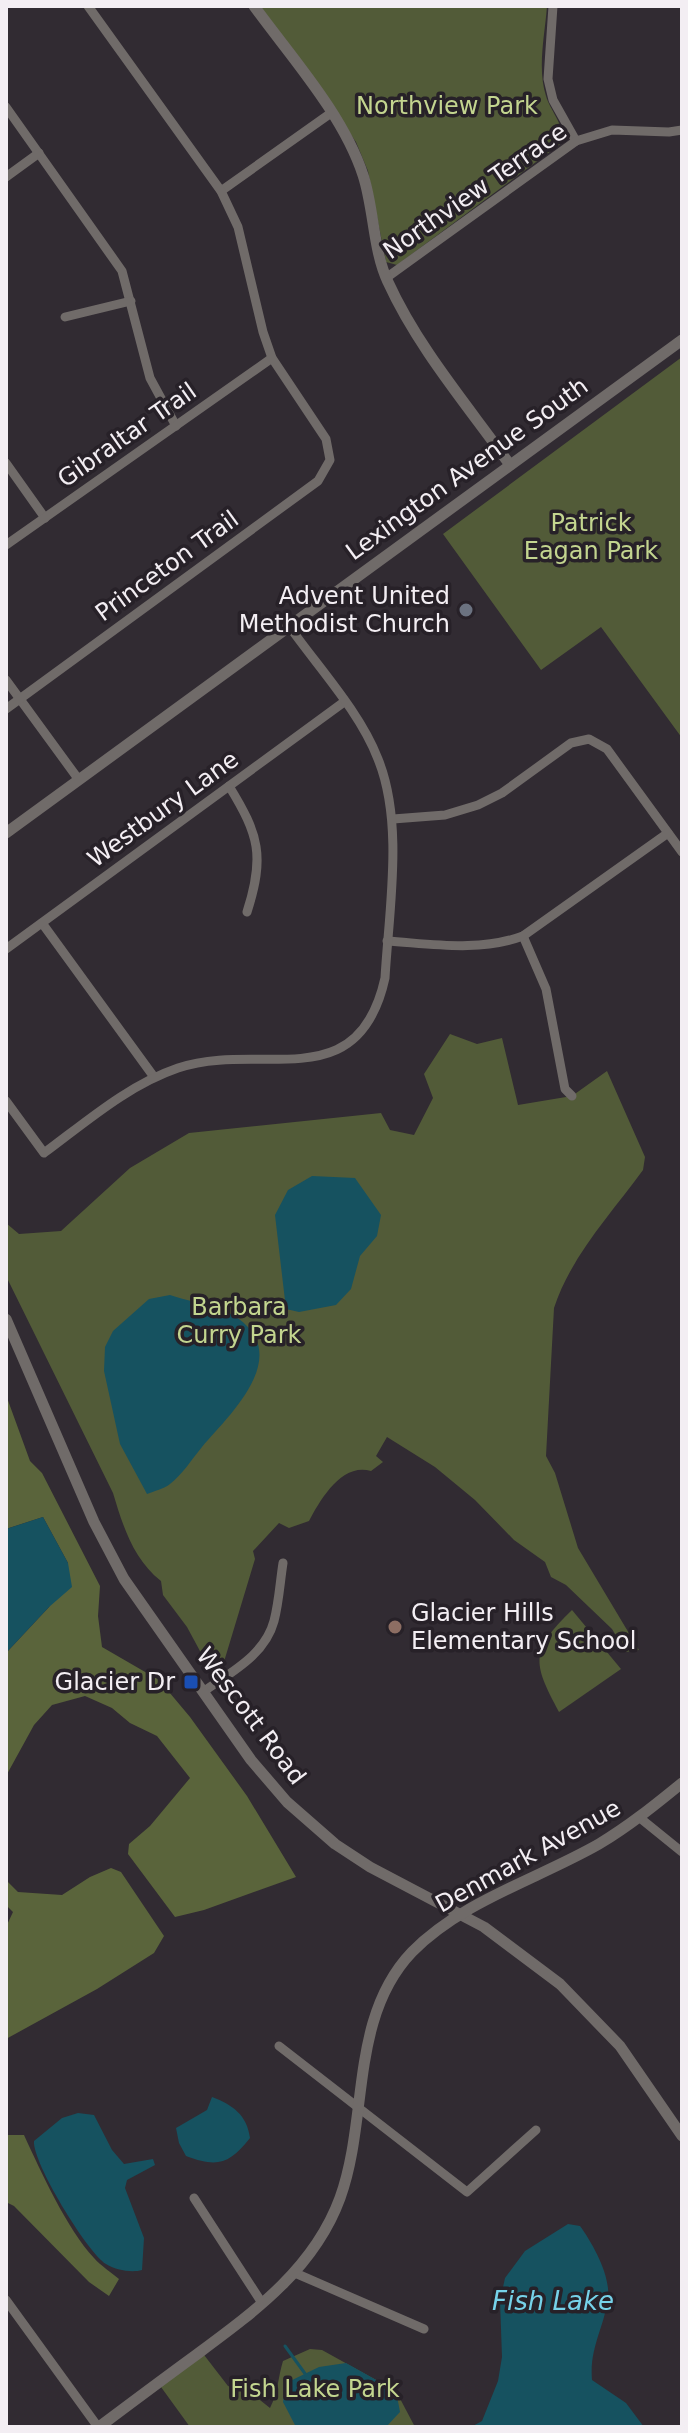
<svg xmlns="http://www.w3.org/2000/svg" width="688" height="2433" font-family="'DejaVu Sans',sans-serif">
<rect width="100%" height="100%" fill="#312b32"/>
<g fill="#525b38">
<path d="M 260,6 L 547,6 C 545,34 537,68 546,96 C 550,110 566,128 563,142 L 397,265 L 386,262 L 368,171 L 356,142 Z"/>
<polygon points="682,357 682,738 601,627 541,670 443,534"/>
<path d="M 450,1034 L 477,1044 L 502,1038 L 518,1105 L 572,1096 L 607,1071 L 645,1157 L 643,1170 C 611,1214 571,1256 554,1308 L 546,1456 L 555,1473 L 578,1548 L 639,1650 L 626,1652 L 612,1629 L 566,1585 L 551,1577 L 545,1562 L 514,1540 L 475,1500 L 435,1467 L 387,1437 L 376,1456 L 383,1462 L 371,1471 C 342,1462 320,1500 309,1521 L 289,1528 L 279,1523 L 253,1551 L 255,1559 L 223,1665 L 207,1664 L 187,1627 L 163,1595 L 161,1581 C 133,1559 123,1526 113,1493 L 6,1276 L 6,1223 L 19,1234 L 61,1231 L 130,1168 L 189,1133 L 381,1113 L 390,1130 L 414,1135 L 433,1098 L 424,1074 Z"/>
<path d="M 572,1610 L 621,1669 L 559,1712 C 532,1662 530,1651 572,1610 Z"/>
<path d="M 310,2349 L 322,2350 L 396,2391 L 415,2427 L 190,2427 L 161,2387 L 201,2351 L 228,2386 L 251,2393 L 270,2408 C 278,2393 278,2377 283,2361 Z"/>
</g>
<g fill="#5a643b">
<polygon points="6,1395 30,1461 42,1473 100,1586 98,1616 102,1647 159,1680 190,1717 247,1796 296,1877 204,1910 175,1917 128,1854 129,1844 150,1826 190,1778 157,1736 130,1723 112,1708 85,1696 52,1705 34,1725 6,1776 6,1653 49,1607 68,1563 43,1517 6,1529"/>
<polygon points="111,1868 121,1872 164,1936 154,1953 97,1989 6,2039 6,1927 13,1912 6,1905 6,1880 18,1892 62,1895 90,1877"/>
<path d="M 6,2135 L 24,2135 C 41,2172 67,2229 94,2258 C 101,2266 111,2272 119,2279 L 109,2296 L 89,2282 L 14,2206 L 6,2202 Z"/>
</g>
<g fill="#165260">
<polygon points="312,1176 355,1178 381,1215 377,1236 360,1256 351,1289 336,1305 299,1312 286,1309 275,1215 288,1190"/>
<path d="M 170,1295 C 199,1305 238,1306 255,1337 C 275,1374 223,1422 202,1447 C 192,1459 182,1475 170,1484 C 164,1489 154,1491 147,1494 L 120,1444 L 104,1371 L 105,1347 L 113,1331 L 149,1299 Z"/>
<polygon points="43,1517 68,1563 72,1587 49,1607 6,1653 6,1529"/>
<path d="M 212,2097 C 233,2105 247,2115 250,2138 C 229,2164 218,2168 186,2156 L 179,2143 L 176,2128 L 207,2110 Z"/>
<path d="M 78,2113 L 94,2115 L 112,2150 L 124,2164 L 153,2159 L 155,2165 L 127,2180 L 125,2188 L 144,2238 L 142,2270 C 132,2273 115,2270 106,2264 C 87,2252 32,2162 34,2141 L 62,2118 Z"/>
<path d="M 568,2224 L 580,2226 C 592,2242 610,2275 608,2295 C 606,2325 589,2346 592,2380 L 626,2403 L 644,2427 L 471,2427 L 482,2421 L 498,2381 L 502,2357 L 500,2301 L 505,2278 L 525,2251 Z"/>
<polygon points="346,2363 396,2391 400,2412 386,2427 296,2427 283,2402 286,2383 319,2367"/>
</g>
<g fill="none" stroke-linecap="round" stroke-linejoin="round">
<polyline stroke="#165260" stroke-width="3" points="285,2346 306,2375"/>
<g stroke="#706b69" stroke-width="9">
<polyline points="553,6 548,79 553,100 576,141"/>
<polyline points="6,107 122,271 150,378 176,426"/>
<polyline points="6,177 39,153"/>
<polyline points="221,191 331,113"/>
<polyline points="386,278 576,141 612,130 669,132 682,130"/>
<polyline points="65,317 131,301"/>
<polyline points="6,463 45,518"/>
<polyline points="6,545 272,358"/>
<polyline points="6,680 79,780"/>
<polyline points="6,709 318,481 330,460 326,439 272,358 263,332 238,227 221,191 88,6"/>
<path d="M 229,786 C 259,835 265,856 247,912"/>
<polyline points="393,819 445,815 478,805 502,793 571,743 589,739 607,749 682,852"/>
<polyline points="42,923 154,1077"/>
<polyline points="523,936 546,989 565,1089 572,1096"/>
<path d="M 387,941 C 433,944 479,952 523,936 L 668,833"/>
<polyline points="6,949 344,702"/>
<path d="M 6,1101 L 44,1153 C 86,1122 128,1085 178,1068 C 260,1040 358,1100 385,978 C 389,909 404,823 378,759 C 360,712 318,667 289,626"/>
<path d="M 203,1692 C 231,1672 265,1655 274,1621 C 279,1602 280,1582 283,1563"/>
<polyline points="640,1818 682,1852"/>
<polyline points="279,2046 467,2192 536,2130"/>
<polyline points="194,2198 262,2303"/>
<polyline points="295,2273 424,2329"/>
<polyline points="6,2300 98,2427"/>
</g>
<g stroke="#706b69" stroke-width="11">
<path d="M 254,6 C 291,57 343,114 363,175 C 374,208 373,251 388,282 C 418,348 468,406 510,465"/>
<polyline points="6,833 682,340"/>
<polyline points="6,1319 94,1522 124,1579 251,1760 287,1802 335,1844 370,1867 484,1927 560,1984 620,2046 682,2136"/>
<path d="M 99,2427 C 131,2403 163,2379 196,2355 C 254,2312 314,2269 340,2198 C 369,2118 349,2018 412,1952 C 462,1901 538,1879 599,1844 C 629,1826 655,1805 682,1783"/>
</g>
</g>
<circle fill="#6b7280" stroke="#272128" stroke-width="3" cx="466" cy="610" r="8"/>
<circle fill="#8d6e63" stroke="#272128" stroke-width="3" cx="395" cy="1627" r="8"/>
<rect fill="#1a4fb4" stroke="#272128" stroke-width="3" x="183" y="1674" width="16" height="16" rx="4"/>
<g text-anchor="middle" stroke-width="7" stroke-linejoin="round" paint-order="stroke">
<g font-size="24" fill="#c3d58f" stroke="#272128">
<text x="447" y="114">Northview Park</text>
<text x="591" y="531">Patrick<tspan x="591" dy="28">Eagan Park</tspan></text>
<text x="239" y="1315">Barbara<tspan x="239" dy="28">Curry Park</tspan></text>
<text x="315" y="2397">Fish Lake Park</text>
</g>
<g font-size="24" fill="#f3eef3" stroke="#272128">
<text transform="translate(475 191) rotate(-35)" y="8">Northview Terrace</text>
<text transform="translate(127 435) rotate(-35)" y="8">Gibraltar Trail</text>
<text transform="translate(467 469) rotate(-36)" y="8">Lexington Avenue South</text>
<text transform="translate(167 566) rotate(-36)" y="8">Princeton Trail</text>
<text transform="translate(163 809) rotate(-36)" y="8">Westbury Lane</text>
<text transform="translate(251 1716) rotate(53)" y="8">Wescott Road</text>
<text transform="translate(528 1856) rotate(-29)" y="8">Denmark Avenue</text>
</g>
<g font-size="24" fill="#f3eef3" stroke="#272128" text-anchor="end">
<text x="450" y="604">Advent United<tspan x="450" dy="28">Methodist Church</tspan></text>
<text x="411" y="1621" text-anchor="start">Glacier Hills<tspan x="411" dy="28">Elementary School</tspan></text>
<text x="175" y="1690">Glacier Dr</text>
</g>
<g font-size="26" font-style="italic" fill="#76d2e9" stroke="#272128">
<text x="553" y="2310">Fish Lake</text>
</g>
</g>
<rect width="688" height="2433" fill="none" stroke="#f3eef3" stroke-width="16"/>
</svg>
